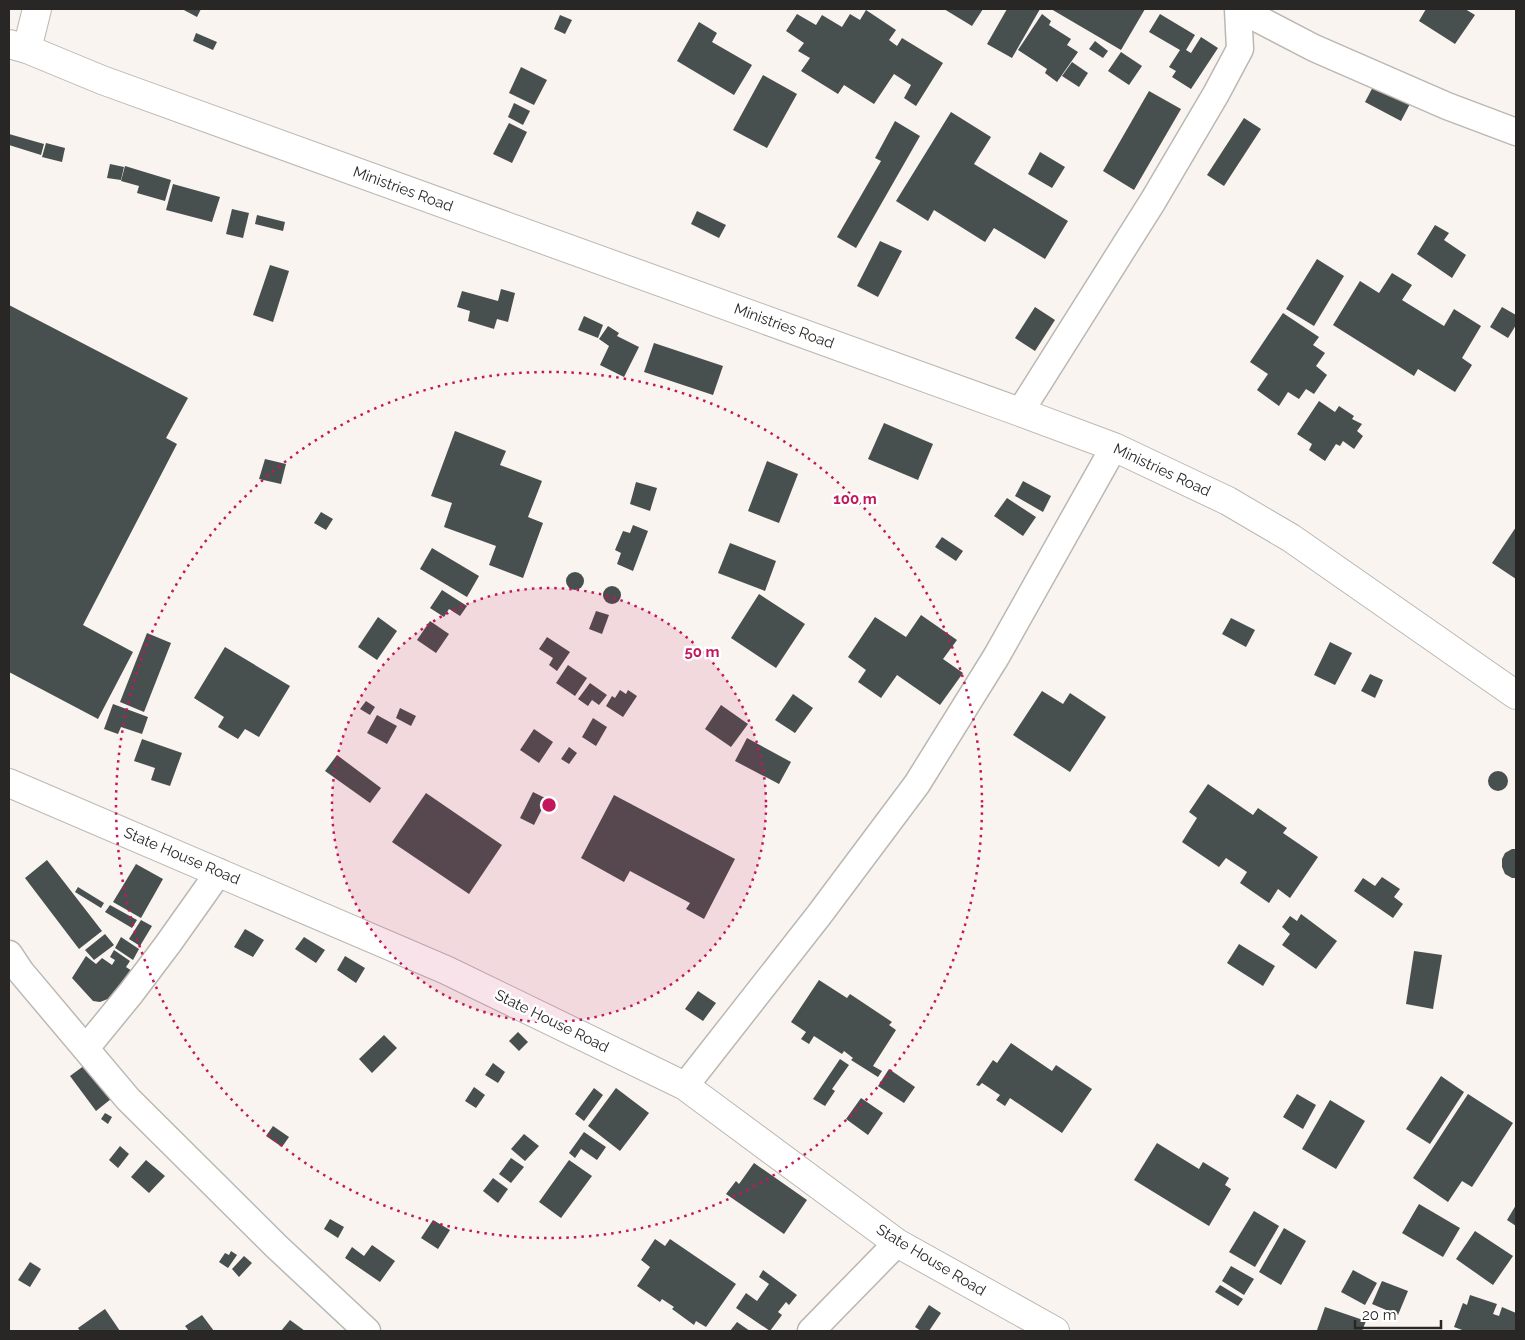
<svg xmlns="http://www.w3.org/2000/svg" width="1525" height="1340" font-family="Raleway,sans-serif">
<rect width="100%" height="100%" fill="#f9f4ef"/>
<g fill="#484f4f">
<polygon points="182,9 201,9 197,17"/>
<polygon points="944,9 983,9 972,26"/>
<polygon points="1007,9 1040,9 1012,58 987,44"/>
<polygon points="1051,9 1145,9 1121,50"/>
<polygon points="1426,9 1465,9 1475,15 1455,44 1419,21"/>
<polygon points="866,10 896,30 889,40 897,46 902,38 943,63 916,106 904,98 911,85 894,74 874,104 844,85 838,94 801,71 810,58 798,51 804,43 786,31 797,14 816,25 822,15 842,27 850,14 860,20"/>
<polygon points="1042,14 1051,21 1049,25 1071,39 1067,45 1078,52 1057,82 1045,73 1047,69 1018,50"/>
<polygon points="1160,14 1195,35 1186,50 1191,53 1201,37 1218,48 1191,89 1172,77 1176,71 1169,67 1180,50 1149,32"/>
<polygon points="560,15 572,20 565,34 554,29"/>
<polygon points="699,22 717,33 712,42 752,65 734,95 677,61"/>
<polygon points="196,33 217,42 213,50 193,41"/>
<polygon points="1095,41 1108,51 1103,58 1089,49"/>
<polygon points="1121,52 1142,66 1129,85 1108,71"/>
<polygon points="1072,62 1088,73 1079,87 1062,76"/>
<polygon points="521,67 547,80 534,105 509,93"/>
<polygon points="763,75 797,94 767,148 733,130"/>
<polygon points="1376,81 1412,100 1401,121 1365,102"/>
<polygon points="1149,91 1181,109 1134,190 1103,171"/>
<polygon points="514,103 530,111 523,125 508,117"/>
<polygon points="951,112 991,137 974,164 1068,221 1045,259 994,228 985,242 934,210 928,221 896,201"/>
<polygon points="1244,118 1261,129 1224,186 1207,175"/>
<polygon points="895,121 920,136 856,248 837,237 881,161 875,158"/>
<polygon points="509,123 527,132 512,163 493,154"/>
<polygon points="9,134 44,144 41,155 9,145"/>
<polygon points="46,143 65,148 62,162 42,157"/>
<polygon points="1040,152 1065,167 1052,188 1028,174"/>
<polygon points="110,164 124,167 121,180 107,178"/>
<polygon points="125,166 171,180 165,201 137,193 139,186 121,181"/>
<polygon points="173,184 220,197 212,222 166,210"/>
<polygon points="232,209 249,213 243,238 226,234"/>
<polygon points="697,211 726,225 719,238 691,224"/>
<polygon points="257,215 285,222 283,231 255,224"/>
<polygon points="1435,225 1449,233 1444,240 1466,255 1452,278 1417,254"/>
<polygon points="880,241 902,251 878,297 857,286"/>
<polygon points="1317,259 1344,276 1314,326 1286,309"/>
<polygon points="270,265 289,271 273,322 253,315"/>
<polygon points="1392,273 1412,285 1402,300 1444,326 1454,309 1481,326 1462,358 1472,365 1455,392 1418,369 1414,376 1333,325 1360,281 1379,293"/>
<polygon points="501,289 515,293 508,322 497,319 494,329 468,321 470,311 457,307 462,291 498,301"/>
<polygon points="9,305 188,398 166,438 177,444 83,625 133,652 98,719 9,672"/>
<polygon points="1035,307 1055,320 1035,351 1015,338"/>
<polygon points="1502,307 1516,315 1516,325 1508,338 1490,327"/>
<polygon points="1283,313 1319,337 1313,345 1325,353 1316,366 1327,375 1314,394 1306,389 1299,399 1288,392 1279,406 1257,390 1268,374 1250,362"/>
<polygon points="584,316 603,325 598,338 578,330"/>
<polygon points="608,326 619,333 617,336 639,347 624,377 600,365 609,346 599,339"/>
<polygon points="654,343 723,366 713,395 644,372"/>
<polygon points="1319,401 1335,412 1339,406 1354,416 1352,419 1362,424 1357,431 1363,436 1354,449 1343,441 1340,446 1336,444 1325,461 1309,450 1312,444 1297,434"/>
<polygon points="884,423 933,444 918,480 868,459"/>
<polygon points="455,431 506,451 500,465 542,481 528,517 543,523 523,578 489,565 496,546 444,527 452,503 431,496"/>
<polygon points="265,459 286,464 281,484 259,479"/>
<polygon points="767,461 798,474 779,523 748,511"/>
<polygon points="1023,481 1051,496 1043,512 1015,496"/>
<polygon points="636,482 657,488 650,511 630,504"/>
<polygon points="1007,498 1036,517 1023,536 994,516"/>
<polygon points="321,512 333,519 326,530 314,523"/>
<polygon points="633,525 648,531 633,571 617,564 621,553 615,550 623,531 630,533"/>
<polygon points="1516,527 1516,579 1492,563"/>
<polygon points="942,537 963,551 956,561 935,547"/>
<polygon points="730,543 776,561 765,591 718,573"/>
<polygon points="432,548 479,576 467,597 420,569"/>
<circle cx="575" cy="581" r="9"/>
<circle cx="612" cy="595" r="9"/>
<polygon points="442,590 467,606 460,616 449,609 444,617 430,608"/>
<polygon points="759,594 805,624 776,668 731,638"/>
<polygon points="596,611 609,615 602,634 589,629"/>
<polygon points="921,615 957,640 943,659 963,673 940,705 897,675 881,698 858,682 866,670 848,657 875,617 906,637"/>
<polygon points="378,617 397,631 377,660 358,647"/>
<polygon points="1231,618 1255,630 1246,647 1222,634"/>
<polygon points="430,621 449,634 436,653 417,640"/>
<polygon points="147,633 171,643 144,712 120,702"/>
<polygon points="547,637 570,652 557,671 549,665 553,658 539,649"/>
<polygon points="1330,642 1352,653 1335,685 1314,675"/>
<polygon points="225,647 290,686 259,737 245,729 238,739 218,727 224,717 194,698"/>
<polygon points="568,665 587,678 575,696 556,683"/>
<polygon points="1370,674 1383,680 1375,698 1361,691"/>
<polygon points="590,683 607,695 599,705 592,700 588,706 578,699"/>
<polygon points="620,690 626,694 628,690 637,696 623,717 606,706 612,696 615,698"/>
<polygon points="1042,691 1063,704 1070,693 1106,717 1070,772 1013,735"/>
<polygon points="793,694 813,708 795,733 775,720"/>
<polygon points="366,701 375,707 370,715 360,709"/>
<polygon points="113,704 148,717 142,734 121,727 118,734 104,729"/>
<polygon points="721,705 748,724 731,747 705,729"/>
<polygon points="400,708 416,716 411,726 396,718"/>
<polygon points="377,715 397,726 387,744 367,733"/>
<polygon points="593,718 607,727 596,746 582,737"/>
<polygon points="534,729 553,742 539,763 520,750"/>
<polygon points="747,738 791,762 779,784 735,761"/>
<polygon points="142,739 182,753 170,786 151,780 155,768 134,761"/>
<polygon points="569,747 577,753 569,764 561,759"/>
<polygon points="337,755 381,788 370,803 325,771"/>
<circle cx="1498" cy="781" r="10"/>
<polygon points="1208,784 1253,815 1258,808 1287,828 1283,833 1318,857 1290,898 1278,889 1269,903 1240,883 1247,872 1226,858 1219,867 1182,842 1197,818 1189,812"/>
<polygon points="533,792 547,799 534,825 520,818"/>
<polygon points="426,793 502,845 469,894 392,842"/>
<polygon points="614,795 735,859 704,919 686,909 690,903 630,871 624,882 581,858"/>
<polygon points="1512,849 1516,849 1516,878 1512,878 1505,874 1502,867 1502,859 1505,853"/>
<polygon points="47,860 102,931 79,949 25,878"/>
<polygon points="136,864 163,879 141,918 113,902"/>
<polygon points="1382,877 1400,889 1394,897 1403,904 1393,918 1354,891 1363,878 1375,886"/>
<polygon points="78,887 104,903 101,908 75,892"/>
<polygon points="110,905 137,920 132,928 105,912"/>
<polygon points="1301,914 1337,941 1316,969 1282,945 1290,934 1282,927 1290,916 1297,921"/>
<polygon points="141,920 152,926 140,946 129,939"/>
<polygon points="245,929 264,940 253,957 234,947"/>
<polygon points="105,934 114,945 94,960 85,950"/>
<polygon points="121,937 139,949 133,960 115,948"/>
<polygon points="304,937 325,950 316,963 295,949"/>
<polygon points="1239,944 1275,966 1263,986 1227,963"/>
<polygon points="114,950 130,961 126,967 132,971 113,997 100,1002 93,1001 72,978 86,956 96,964 102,958 112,965 115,960 110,957"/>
<polygon points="1414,951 1442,955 1433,1009 1406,1004"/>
<polygon points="345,956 365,968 356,983 337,970"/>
<polygon points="819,980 847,998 850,994 892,1022 889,1025 896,1030 873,1066 882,1071 878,1077 851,1060 853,1058 844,1051 842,1054 814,1036 809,1044 801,1039 806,1032 791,1022"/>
<polygon points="698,991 716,1003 703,1021 685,1009"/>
<polygon points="518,1032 528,1042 519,1051 509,1041"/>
<polygon points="384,1035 397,1048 372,1073 359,1059"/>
<polygon points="1011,1043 1052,1071 1056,1065 1092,1089 1062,1133 1010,1098 1005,1106 996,1100 1000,1095 982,1083 979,1086 976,1085 993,1060 997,1063"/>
<polygon points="840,1059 849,1065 832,1089 835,1091 825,1106 813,1099"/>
<polygon points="493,1063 505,1072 498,1083 485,1075"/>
<polygon points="85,1065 111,1099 96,1111 70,1076"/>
<polygon points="889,1069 915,1087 904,1103 878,1086"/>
<polygon points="1441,1076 1464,1092 1430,1144 1406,1129"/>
<polygon points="474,1087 485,1095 476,1108 465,1101"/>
<polygon points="594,1088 603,1095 584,1121 575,1114"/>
<polygon points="616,1088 649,1113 620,1151 588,1126"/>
<polygon points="1297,1094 1316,1105 1303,1129 1283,1117"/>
<polygon points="1468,1094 1513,1123 1472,1187 1462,1181 1448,1202 1413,1178"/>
<polygon points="861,1098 883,1113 868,1135 846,1119"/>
<polygon points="1330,1100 1365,1121 1336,1169 1302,1149"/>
<polygon points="105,1113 112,1117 108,1124 101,1119"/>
<polygon points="273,1126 289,1137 282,1147 266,1136"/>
<polygon points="584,1132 606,1147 597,1160 581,1149 575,1158 569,1153"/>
<polygon points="524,1134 539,1146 525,1161 511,1149"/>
<polygon points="1157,1143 1199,1169 1203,1162 1229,1178 1225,1185 1231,1189 1209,1226 1134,1180"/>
<polygon points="120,1146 129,1154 118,1168 109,1160"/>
<polygon points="511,1158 524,1167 511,1183 499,1174"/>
<polygon points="146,1160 165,1176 149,1193 131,1177"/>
<polygon points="569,1160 592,1176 561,1218 539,1202"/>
<polygon points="754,1163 807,1200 784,1234 726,1194 736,1181 739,1184"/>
<polygon points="493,1178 508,1189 498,1203 483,1191"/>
<polygon points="1419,1204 1460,1228 1443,1257 1402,1233"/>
<polygon points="1516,1205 1516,1226 1507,1220"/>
<polygon points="1254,1211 1279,1226 1255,1267 1229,1252"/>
<polygon points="330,1219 344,1227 338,1238 324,1229"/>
<polygon points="433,1220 450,1230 438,1249 421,1238"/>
<polygon points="1284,1228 1306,1241 1281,1285 1259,1272"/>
<polygon points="1475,1231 1513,1256 1493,1285 1456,1259"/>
<polygon points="655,1239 665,1246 670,1239 736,1284 706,1327 696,1321 694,1325 672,1309 674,1307 662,1299 660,1302 637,1286 650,1267 641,1260"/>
<polygon points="372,1245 395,1261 380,1282 345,1258 352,1247 364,1256"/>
<polygon points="231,1251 237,1255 228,1268 219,1262 225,1253 229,1255"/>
<polygon points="244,1256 252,1263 239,1277 232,1269"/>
<polygon points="30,1262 41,1269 30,1287 18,1280"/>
<polygon points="1231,1266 1254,1279 1244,1295 1222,1281"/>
<polygon points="763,1270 797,1295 789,1305 786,1302 778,1312 782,1315 770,1331 736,1308 746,1293 757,1301 769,1284 759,1277"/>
<polygon points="1353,1270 1377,1283 1365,1305 1341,1292"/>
<polygon points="1382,1281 1408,1291 1398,1315 1372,1304"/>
<polygon points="1220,1285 1243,1299 1238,1306 1215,1292"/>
<polygon points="1470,1295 1497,1304 1493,1314 1499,1316 1502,1307 1516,1313 1516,1331 1465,1331 1454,1327 1463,1303 1467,1305"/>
<polygon points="929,1305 941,1313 929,1331 921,1331 915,1327"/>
<polygon points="1325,1307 1366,1321 1362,1331 1317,1330"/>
<polygon points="105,1309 120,1331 80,1331 78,1328"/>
<polygon points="202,1315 214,1331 189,1331 185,1326"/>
<polygon points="290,1320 305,1331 281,1331"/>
<polygon points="737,1322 750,1331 730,1331"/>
</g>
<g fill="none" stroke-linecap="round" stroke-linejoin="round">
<g stroke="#bbb7b2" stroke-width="29">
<g id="minor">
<polyline points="1239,9 1314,48 1447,106 1516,132"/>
<polyline points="1020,412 1153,201 1216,94 1240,49 1238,9"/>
<polyline points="9,954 21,972 128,1099 276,1246 367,1331"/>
<polyline points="86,1048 131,993 168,944 219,872"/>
<polyline points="685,1086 819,915 917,784 996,657 1114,447"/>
<polyline points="811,1331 897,1243"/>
</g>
</g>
<g stroke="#bbb7b2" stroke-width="30">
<g id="secondary">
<polyline points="27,49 37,9"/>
<polyline points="9,783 446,970 685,1086 897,1243 1055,1331"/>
</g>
</g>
<g stroke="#bbb7b2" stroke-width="30">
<polyline id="primary" points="9,44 27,49 102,80 1020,412 1114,447 1228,501 1291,538 1516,695"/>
</g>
<use href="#minor" stroke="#fff" stroke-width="26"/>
<use href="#secondary" stroke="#fff" stroke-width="28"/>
<use href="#primary" stroke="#fff" stroke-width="28"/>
</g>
<circle cx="549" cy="805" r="217" fill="#c2185b" fill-opacity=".12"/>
<g fill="none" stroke="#c2185b" stroke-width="2.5" stroke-dasharray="2.5 5">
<circle cx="549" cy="805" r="217"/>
<circle cx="549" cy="805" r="433"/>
</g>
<g text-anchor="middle" stroke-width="5" stroke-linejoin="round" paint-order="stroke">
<g font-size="15" fill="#292725" stroke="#fff">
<text transform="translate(403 189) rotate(20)" y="5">Ministries Road</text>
<text transform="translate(784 326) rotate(20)" y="5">Ministries Road</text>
<text transform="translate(1162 470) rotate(25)" y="5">Ministries Road</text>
<text transform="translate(182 856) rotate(23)" y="5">State House Road</text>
<text transform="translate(552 1021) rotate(26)" y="5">State House Road</text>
<text transform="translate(931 1260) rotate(31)" y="5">State House Road</text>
</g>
</g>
<circle cx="549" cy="805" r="8" fill="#c2185b" stroke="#fff" stroke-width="2.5"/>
<g font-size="15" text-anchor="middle" font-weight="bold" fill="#c2185b" stroke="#fff" stroke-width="5" stroke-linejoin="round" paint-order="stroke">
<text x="855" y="504">100 m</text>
<text x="702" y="657">50 m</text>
</g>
<rect width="1525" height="1340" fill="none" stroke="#292725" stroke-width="20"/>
<path d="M1355 1320v8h86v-8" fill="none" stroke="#292725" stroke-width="2.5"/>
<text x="1362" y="1320" font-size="15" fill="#292725" stroke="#ffffff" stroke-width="4" paint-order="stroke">20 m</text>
</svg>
